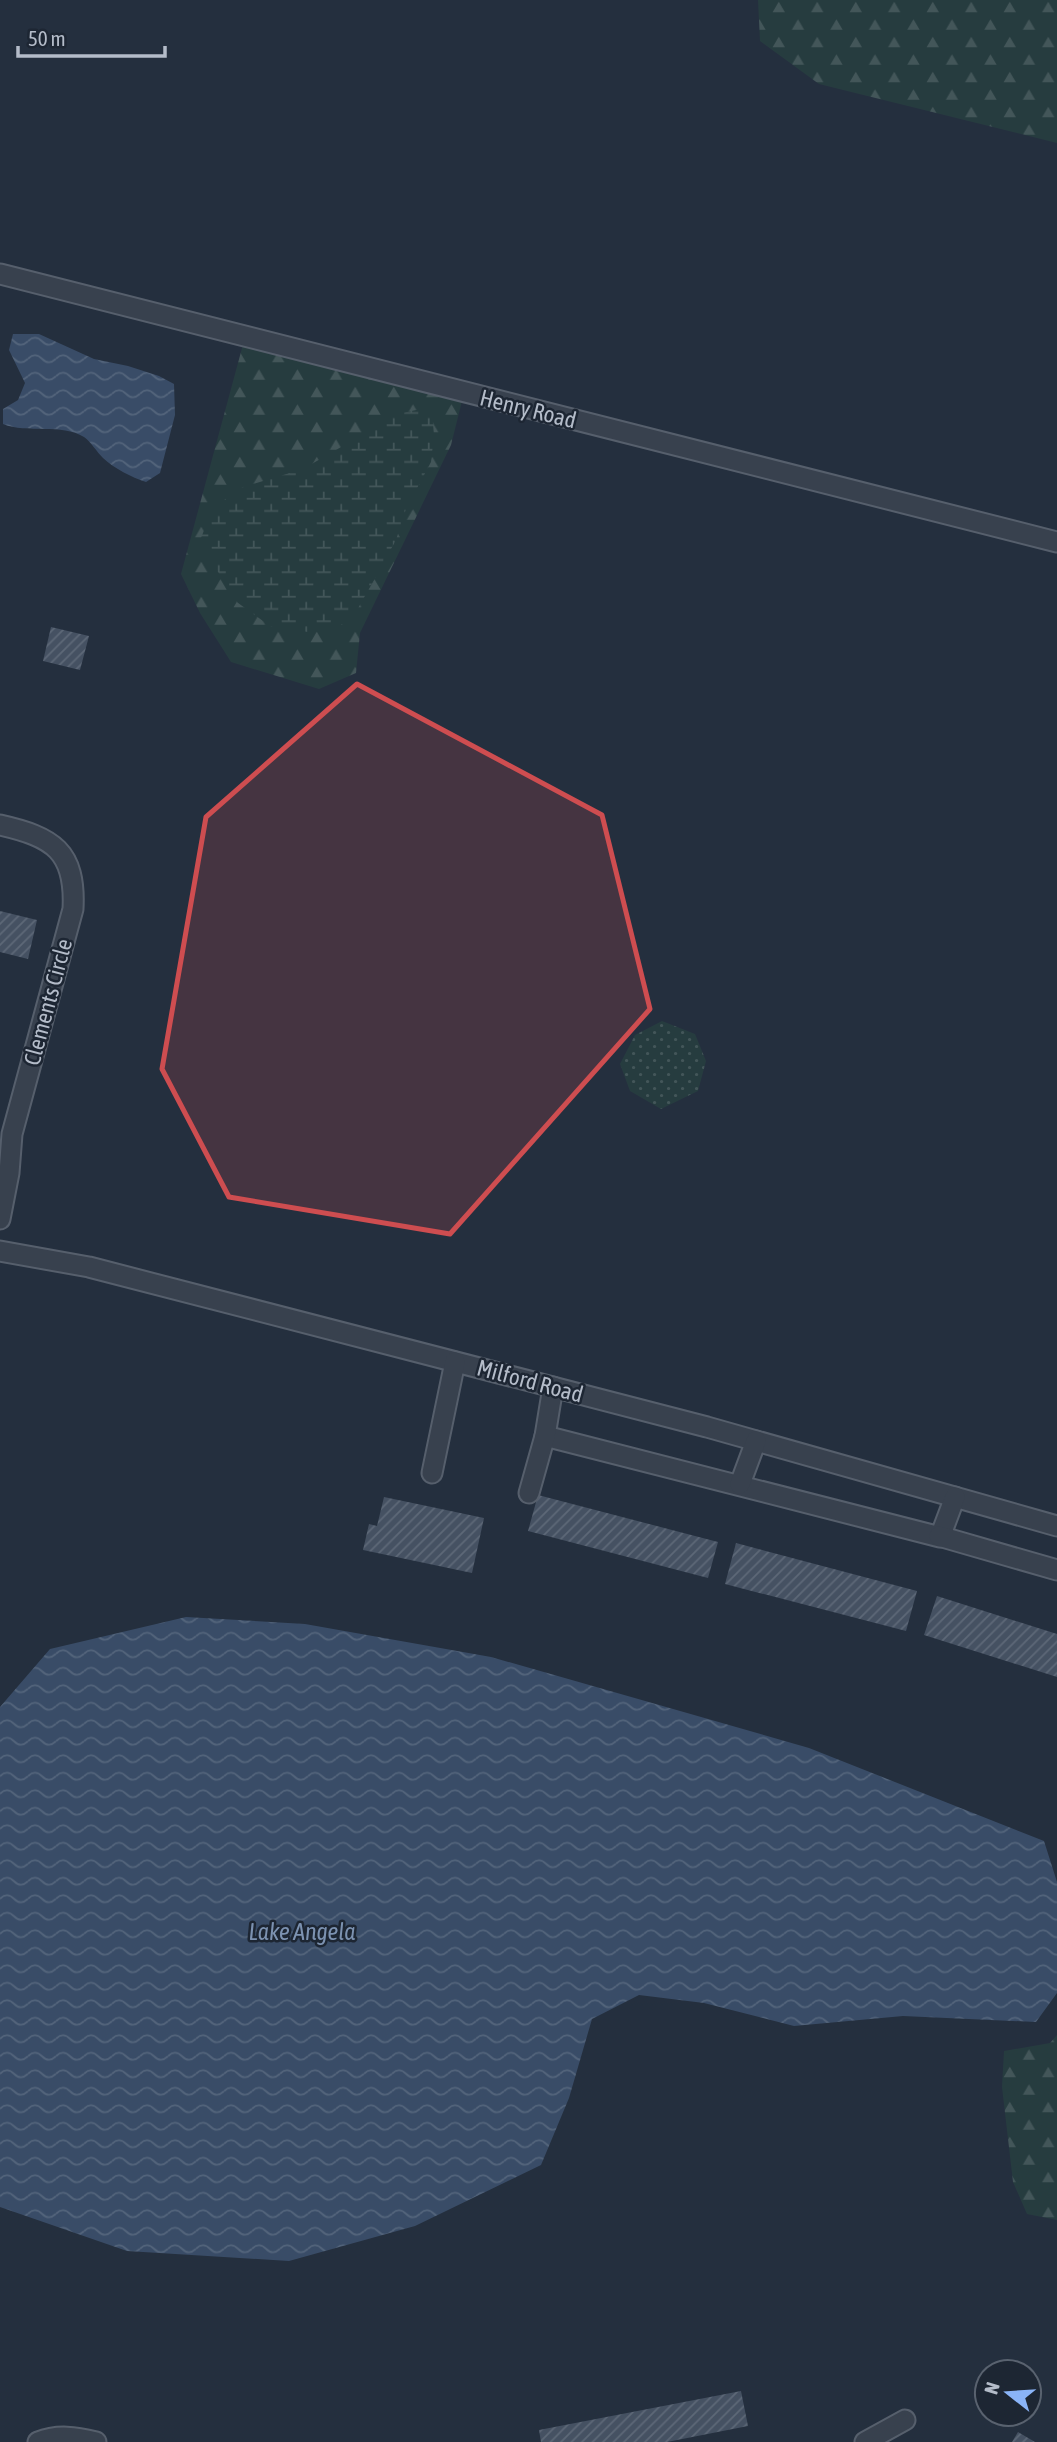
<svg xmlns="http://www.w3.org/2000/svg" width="1057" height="2442" font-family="'Asap Condensed',sans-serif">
<defs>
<pattern id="grass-dots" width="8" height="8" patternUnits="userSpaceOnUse" patternTransform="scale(1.75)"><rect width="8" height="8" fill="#263c3f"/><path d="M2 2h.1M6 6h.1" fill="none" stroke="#435659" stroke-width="1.8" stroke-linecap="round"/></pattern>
<pattern id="forest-firs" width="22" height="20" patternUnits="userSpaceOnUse" patternTransform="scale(1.75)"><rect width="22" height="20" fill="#263c3f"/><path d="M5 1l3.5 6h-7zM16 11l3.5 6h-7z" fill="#435659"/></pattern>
<pattern id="wetland-marsh" width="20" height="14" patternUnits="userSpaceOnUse" patternTransform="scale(1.75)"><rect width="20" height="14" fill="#263c3f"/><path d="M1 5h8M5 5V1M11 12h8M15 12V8" fill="none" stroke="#435659"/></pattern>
<pattern id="water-waves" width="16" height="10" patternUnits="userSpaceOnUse" patternTransform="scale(1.75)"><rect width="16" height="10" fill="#394c67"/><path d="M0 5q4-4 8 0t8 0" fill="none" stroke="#53647b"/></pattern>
<pattern id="building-hatch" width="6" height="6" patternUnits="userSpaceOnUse" patternTransform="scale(1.75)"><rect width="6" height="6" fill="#455162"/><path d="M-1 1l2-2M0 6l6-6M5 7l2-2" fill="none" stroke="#5d6877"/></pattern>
</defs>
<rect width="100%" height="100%" fill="#242f3e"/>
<polygon fill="url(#grass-dots)" points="662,1021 695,1034 706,1061 698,1091 661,1109 630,1091 620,1064 635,1035"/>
<g fill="url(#forest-firs)">
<polygon points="758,0 1057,0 1057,143 819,84 760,41"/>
<polygon points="245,337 464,393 451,445 360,633 356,673 319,689 231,662 200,613 181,574"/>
<polygon points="1057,2035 1057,2220 1027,2214 1013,2182 1002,2087 1004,2051 1050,2043"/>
</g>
<polygon fill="url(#wetland-marsh)" points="421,409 432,413 434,435 431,462 406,509 396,540 356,612 335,630 308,632 270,626 234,600 200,540 214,507 243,487 303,469 355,439 388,416"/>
<g fill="url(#water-waves)">
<path d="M 13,334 L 39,334 L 94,359 L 128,366 L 159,376 L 174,384 L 175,415 L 160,473 L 146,482 C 131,477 115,469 103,458 C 97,452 91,442 84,437 C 62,423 27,434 3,424 L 3,409 L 18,400 L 25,383 L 9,350 Z"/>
<polygon points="186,1617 305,1624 491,1657 809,1748 1044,1841 1057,1882 1057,1993 1036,2022 903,2016 794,2026 704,2003 639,1995 592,2019 569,2098 541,2165 415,2226 289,2261 127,2251 0,2207 0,1707 50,1649"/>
</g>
<g fill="url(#building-hatch)">
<polygon points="51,627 89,636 80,670 43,661"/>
<polygon points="0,911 37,920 28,959 0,952"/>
<polygon points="538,1495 718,1542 708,1578 528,1531"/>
<polygon points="384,1497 484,1518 472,1573 363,1550 369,1524 377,1526"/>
<polygon points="736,1543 917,1591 906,1631 725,1584"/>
<polygon points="937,1596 1057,1634 1057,1677 924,1635"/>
<polygon points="741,2391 748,2426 667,2442 541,2442 539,2430"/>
<polygon points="1018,2432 1035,2442 1012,2442"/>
</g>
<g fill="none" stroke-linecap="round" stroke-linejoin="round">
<g stroke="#565f6c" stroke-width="23">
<g id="minor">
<polyline points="0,274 1057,542"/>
<path d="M 0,825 C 53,837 76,851 73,909 L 12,1134 L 9,1173 L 0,1219"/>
<polyline points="0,1251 89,1267 707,1427 1057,1526"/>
<polyline points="545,1436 940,1537 955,1497"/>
<polyline points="432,1473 455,1362"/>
<polyline points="740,1484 756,1441"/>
<polyline points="529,1493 545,1436 553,1387"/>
<polyline points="939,1536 1057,1570"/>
<path d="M 38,2442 C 58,2434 76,2437 96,2442"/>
<polyline points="865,2442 905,2420"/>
</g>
</g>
<use href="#minor" stroke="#38414e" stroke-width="19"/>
</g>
<path fill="#ce4d50" fill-opacity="0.2" stroke="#ce4d50" stroke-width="5" stroke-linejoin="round" d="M 357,684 L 602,815 L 650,1009 L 450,1234 L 229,1197 L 162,1069 L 206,817 Z"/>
<g text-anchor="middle" stroke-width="5" stroke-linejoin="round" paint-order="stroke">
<g font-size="23" fill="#b4bcc9" stroke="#1d2633">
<text transform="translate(528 409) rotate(14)" y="8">Henry Road</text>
<text transform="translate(48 1002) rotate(-75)" y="8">Clements Circle</text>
<text transform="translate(530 1381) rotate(15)" y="8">Milford Road</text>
</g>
<g font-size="24" font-style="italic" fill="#7c92b1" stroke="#1d2633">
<text x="302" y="1940">Lake Angela</text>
</g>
</g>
<g transform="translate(1008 2393) rotate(287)"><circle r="33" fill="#1d2633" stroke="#59626f" stroke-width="2"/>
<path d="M0-5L12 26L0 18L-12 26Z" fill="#8ab4f8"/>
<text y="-10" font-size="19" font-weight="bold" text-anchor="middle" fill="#b4bcc9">N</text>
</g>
<path d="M18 46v10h147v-10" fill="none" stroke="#b4bcc9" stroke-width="3.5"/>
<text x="28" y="46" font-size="21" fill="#b4bcc9" stroke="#1d2633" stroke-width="5" paint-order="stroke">50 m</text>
</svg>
